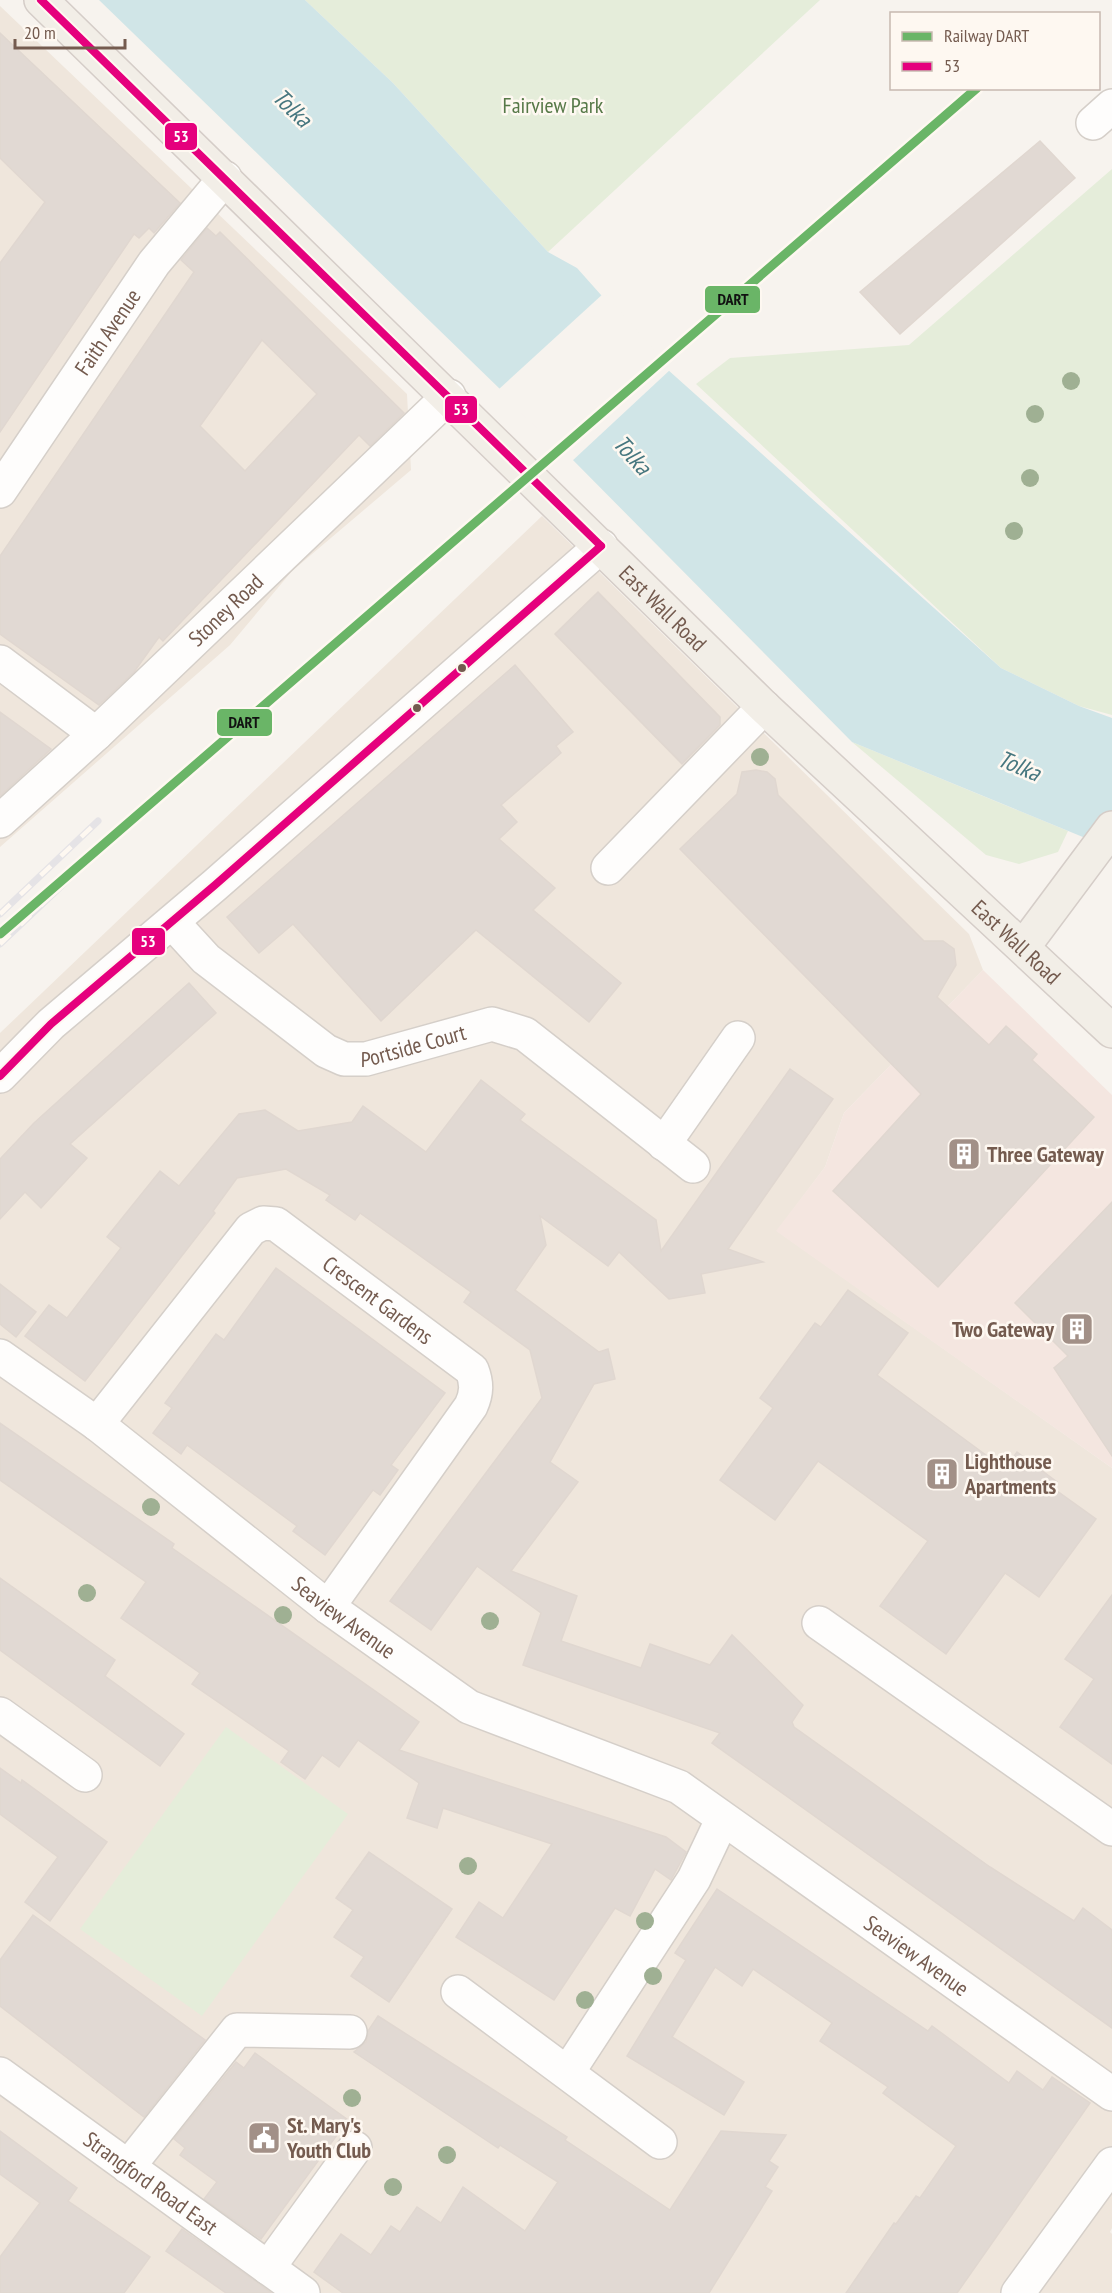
<svg xmlns="http://www.w3.org/2000/svg" width="1112" height="2293" font-family="'PT Sans Narrow',sans-serif">
<rect width="100%" height="100%" fill="#f7f3ee"/>
<g fill="#efe6dc">
<polygon points="0,6 407,394 411,470 292,571 230,645 0,847"/>
<polygon points="542,516 969,934 983,970 844,1113 825,1167 777,1231 1112,1468 1112,2228 1110,2232 1112,2234 1112,2293 0,2293 0,1033"/>
</g>
<polygon fill="#f4e6e0" points="983,970 1112,1095 1112,1468 776,1231 825,1167 844,1113"/>
<g fill="#e5edda">
<polygon points="305,0 820,0 548,252 393,83"/>
<polygon points="1112,169 1112,715 1079,706 1001,668 696,384 730,358 909,345"/>
<polygon points="852,742 1068,831 1058,852 1019,864 986,855"/>
<polygon points="226,1727 348,1814 202,2016 80,1929"/>
</g>
<polygon fill="#d0e5e7" points="99,0 305,0 393,83 548,252 577,268 667,369 1001,668 1079,706 1112,718 1112,849 852,742 567,454"/>
<polygon fill="#f7f3ee" points="604,293 671,369 571,462 498,390"/>
<g fill="#e1d9d3" stroke="#e0d7d0" stroke-width="1.5" fill-rule="evenodd">
<polygon points="0,33 180,203 154,233 149,228 139,238 134,234 0,432 0,263 45,202 0,158"/>
<polygon points="1040,141 1075,178 900,334 860,292"/>
<path d="M 207,228 L 216,236 L 220,232 L 404,413 L 370,446 L 359,435 L 163,641 L 159,637 L 134,672 L 99,705 L 0,634 L 0,556 L 194,272 L 181,260 ZM 262,340 L 317,394 L 245,471 L 200,426 Z"/>
<polygon points="598,592 720,717 720,725 682,764 555,634"/>
<polygon points="515,665 573,732 556,746 561,753 501,805 517,822 499,839 555,888 533,910 621,983 589,1022 476,930 381,1021 293,924 259,953 227,917"/>
<polygon points="0,712 51,749 0,796"/>
<polygon points="756,770 767,772 775,779 778,795 924,941 943,941 954,949 956,965 937,997 989,1045 1006,1026 1037,1054 1032,1060 1094,1117 938,1287 833,1191 921,1094 680,849 737,794 742,772"/>
<polygon points="189,983 216,1013 70,1144 87,1158 41,1208 25,1192 0,1219 0,1159 34,1123"/>
<polygon points="790,1069 833,1099 728,1249 763,1262 701,1274 705,1293 669,1299 619,1252 608,1266 540,1216 546,1245 515,1290 599,1352 608,1349 615,1379 594,1384 550,1462 578,1482 511,1571 577,1596 561,1641 641,1668 650,1644 710,1665 732,1635 803,1705 792,1722 794,1727 990,1867 1074,1921 1083,1908 1112,1930 1112,2028 712,1743 720,1733 523,1665 541,1613 477,1566 431,1630 390,1601 542,1398 530,1350 464,1302 471,1292 360,1213 355,1220 326,1200 330,1195 286,1169 237,1178 213,1211 215,1213 85,1381 25,1336 49,1305 67,1318 121,1248 107,1237 160,1171 179,1186 239,1114 265,1110 298,1131 352,1122 363,1106 426,1152 481,1080 525,1114 520,1120 656,1220 661,1251"/>
<polygon points="1112,1202 1112,1456 1054,1368 1068,1356 1015,1303"/>
<polygon points="276,1268 445,1393 391,1465 398,1470 380,1495 373,1490 325,1555 293,1531 297,1526 187,1445 181,1454 153,1433 172,1408 165,1403 216,1334 224,1340"/>
<polygon points="0,1284 36,1312 16,1337 0,1324"/>
<polygon points="848,1290 908,1333 877,1375 1005,1469 1017,1452 1057,1482 1053,1488 1096,1519 1039,1597 1005,1573 946,1654 880,1606 928,1541 818,1461 775,1520 720,1480 773,1408 760,1398 815,1323 821,1327"/>
<polygon points="0,1423 174,1544 172,1548 419,1722 399,1750 666,1837 686,1852 671,1880 655,1869 630,1916 615,1908 554,2000 456,1937 479,1902 503,1918 552,1844 443,1808 437,1828 407,1818 419,1783 358,1740 339,1767 322,1755 305,1779 281,1762 289,1751 192,1684 200,1673 121,1618 146,1582 0,1480"/>
<polygon points="0,1578 115,1660 105,1676 184,1734 160,1766 0,1650"/>
<polygon points="1112,1595 1112,1764 1060,1727 1094,1679 1065,1659"/>
<polygon points="0,1768 21,1783 22,1780 107,1842 50,1921 25,1902 58,1857 0,1814"/>
<polygon points="369,1852 452,1909 389,2002 351,1976 364,1957 334,1937 353,1910 336,1898"/>
<polygon points="717,1889 928,2031 932,2026 1009,2083 1017,2071 1043,2090 1052,2077 1090,2103 957,2293 846,2293 894,2223 896,2224 916,2196 920,2198 956,2146 883,2093 888,2087 820,2041 832,2023 753,1969 742,1986 715,1967 672,2037 744,2082 724,2115 627,2056 686,1960 675,1953"/>
<polygon points="33,1915 205,2040 144,2117 0,2006 0,1960"/>
<polygon points="378,2016 567,2137 565,2140 670,2210 721,2131 786,2135 769,2161 778,2167 765,2187 772,2191 709,2293 343,2293 314,2272 341,2234 371,2255 391,2226 400,2232 417,2207 441,2223 463,2187 525,2231 558,2182 500,2145 498,2148 354,2052 366,2042 368,2031"/>
<polygon points="255,2053 348,2120 261,2239 204,2199 217,2182 180,2155 185,2148 174,2139 236,2062 244,2068"/>
<polygon points="0,2131 77,2188 68,2201 150,2257 124,2293 0,2293 0,2257 40,2203 0,2174"/>
<polygon points="182,2229 258,2283 271,2293 226,2293 166,2251"/>
</g>
<g fill="none" stroke-linecap="round" stroke-linejoin="round">
<g stroke="#d5cfc9" stroke-width="36">
<g id="minor">
<polyline points="1093,123 1112,106"/>
<path id="s1" d="M 0,491 L 154,263 L 225,178"/>
<polyline points="0,662 96,734"/>
<path id="s2" d="M 0,821 L 96,734 L 449,396"/>
<polyline points="608,868 764,707"/>
<path id="s3" d="M 172,922 L 206,959 L 326,1051 L 344,1059 L 366,1059 L 492,1024 L 525,1034 L 693,1166"/>
<polyline points="0,1076 51,1024 215,885 601,546"/>
<polyline points="664,1144 738,1038"/>
<path id="s4" d="M 0,1356 L 97,1424 L 328,1607 L 469,1707 L 679,1787 L 1112,2094"/>
<path id="s5" d="M 97,1424 L 251,1229 L 263,1223 L 276,1224 L 472,1370 C 477,1383 477,1393 471,1406 L 328,1607"/>
<polyline points="819,1623 1112,1829"/>
<polyline points="0,1714 85,1775"/>
<polyline points="458,1992 660,2142"/>
<polyline points="568,2072 694,1879 722,1820"/>
<path id="s6" d="M 0,2074 L 303,2293"/>
<polyline points="128,2167 237,2030 350,2032"/>
<polyline points="268,2268 355,2148"/>
<polyline points="1018,2293 1112,2164"/>
</g>
</g>
<g stroke="#d5cdc8" stroke-width="36">
<g id="major">
<path id="s7" d="M 41,0 L 764,707 L 1112,1031"/>
<polyline points="1024,946 1112,828"/>
</g>
</g>
<use href="#minor" stroke="#fefdfc" stroke-width="33"/>
<use href="#major" stroke="#f2eee7" stroke-width="33"/>
<g stroke="#e5e3e6" stroke-width="7">
<g id="rail">
<polyline points="0,914 98,821"/>
<polyline points="0,944 112,838"/>
</g>
</g>
<use href="#rail" stroke="#fef8f1" stroke-width="4.5" stroke-dasharray="14" stroke-linecap="butt"/>
<g stroke="#fef8f1" stroke-width="12">
<g id="bus-1">
<polyline points="41,0 601,546"/>
<polyline points="0,1076 51,1024 215,885 601,546"/>
</g>
</g>
<use href="#bus-1" stroke="#e5007d" stroke-width="8"/>
<g stroke="#fef8f1" stroke-width="14">
<polyline id="rail-1" points="0,934 977,88"/>
</g>
<use href="#rail-1" stroke="#6ab567" stroke-width="9"/>
</g>
<g fill="#9fb093">
<circle cx="1071" cy="381" r="9"/>
<circle cx="1035" cy="414" r="9"/>
<circle cx="1030" cy="478" r="9"/>
<circle cx="1014" cy="531" r="9"/>
<circle cx="760" cy="757" r="9"/>
<circle cx="151" cy="1507" r="9"/>
<circle cx="87" cy="1593" r="9"/>
<circle cx="283" cy="1615" r="9"/>
<circle cx="490" cy="1621" r="9"/>
<circle cx="468" cy="1866" r="9"/>
<circle cx="645" cy="1921" r="9"/>
<circle cx="653" cy="1976" r="9"/>
<circle cx="585" cy="2000" r="9"/>
<circle cx="352" cy="2098" r="9"/>
<circle cx="447" cy="2155" r="9"/>
<circle cx="393" cy="2187" r="9"/>
</g>
<defs>
<g id="building-square" transform="scale(1.725)"><rect x="-9" y="-9" width="18" height="18" rx="4" fill="#a29087" stroke="#fef8f1"/><path d="M-4-6H4V6H1V3H-1V6H-4ZM-2.5-4.3h1.7v1.8h-1.7ZM.8-4.3h1.7v1.8H.8ZM-2.5-1h1.7V.8h-1.7ZM.8-1h1.7V.8H.8Z" fill="#fff"/></g>
<g id="civic-square" transform="scale(1.725)"><rect x="-9" y="-9" width="18" height="18" rx="4" fill="#a29087" stroke="#fef8f1"/><path d="M-.6-6.5H3V-4.5H.6V-3L4-1V1h2V6H-6V1h2V-1L-.6-3ZM-1.2 2.5V6h2.4V2.5Z" fill="#fff"/></g>
</defs>
<g fill-rule="evenodd">
<use href="#building-square" x="964" y="1154"/>
<use href="#building-square" x="1077" y="1329"/>
<use href="#building-square" x="942" y="1474"/>
<use href="#civic-square" x="264" y="2138"/>
</g>
<g fill="#745b4f" stroke="#fef8f1" stroke-width="2">
<circle cx="462" cy="668" r="5"/>
<circle cx="417" cy="708" r="5"/>
</g>
<g text-anchor="middle" stroke-width="5" stroke-linejoin="round" paint-order="stroke">
<g font-size="22" fill="#577948" stroke="#fef8f1">
<text x="553" y="113">Fairview Park</text>
</g>
<g font-size="22" fill="#745b4f" stroke="#fef8f1">
<text dy="8" stroke="none"><textPath href="#s1" startOffset="192">Faith Avenue</textPath></text>
<text dy="8" stroke="none"><textPath href="#s7" startOffset="870">East Wall Road</textPath></text>
<text dy="8" stroke="none"><textPath href="#s2" startOffset="309">Stoney Road</textPath></text>
<text dy="8" stroke="none"><textPath href="#s7" startOffset="1356">East Wall Road</textPath></text>
<text dy="8" stroke="none"><textPath href="#s3" startOffset="292">Portside Court</textPath></text>
<text dy="8" stroke="none"><textPath href="#s5" startOffset="402">Crescent Gardens</textPath></text>
<text dy="8" stroke="none"><textPath href="#s4" startOffset="432">Seaview Avenue</textPath></text>
<text dy="8" stroke="none"><textPath href="#s4" startOffset="1102">Seaview Avenue</textPath></text>
<text dy="8" stroke="none"><textPath href="#s6" startOffset="186">Strangford Road East</textPath></text>
</g>
<g font-size="22" font-weight="bold" fill="#745b4f" stroke="#fef8f1" text-anchor="start">
<text x="987" y="1162">Three Gateway</text>
<text x="1054" y="1337" text-anchor="end">Two Gateway</text>
<text x="965" y="1469">Lighthouse<tspan x="965" dy="25">Apartments</tspan></text>
<text x="287" y="2133">St. Mary's<tspan x="287" dy="25">Youth Club</tspan></text>
</g>
<g font-size="24" font-style="italic" fill="#47777f" stroke="#fef8f1">
<text transform="translate(292 108) rotate(44)" y="8">Tolka</text>
<text transform="translate(632 455) rotate(48)" y="8">Tolka</text>
<text transform="translate(1019 766) rotate(23)" y="8">Tolka</text>
</g>
</g>
<g stroke="#fef8f1" stroke-width="2">
<rect x="164" y="122" width="34" height="29" rx="6" fill="#e5007d"/>
<rect x="704" y="285" width="57" height="29" rx="6" fill="#6ab567"/>
<rect x="444" y="395" width="34" height="29" rx="6" fill="#e5007d"/>
<rect x="216" y="708" width="57" height="29" rx="6" fill="#6ab567"/>
<rect x="131" y="927" width="35" height="29" rx="6" fill="#e5007d"/>
</g>
<g font-size="16" text-anchor="middle" font-weight="bold" fill="#fff">
<text x="181" y="142">53</text>
<text x="461" y="415">53</text>
<text x="148" y="947">53</text>
</g>
<g font-size="16" text-anchor="middle" font-weight="bold" fill="#111">
<text x="733" y="305">DART</text>
<text x="244" y="728">DART</text>
</g>
<rect x="890" y="12" width="210" height="78" fill="#fef8f1" stroke="#c7b9b0" stroke-width="1.5"/>
<rect x="902" y="32" width="30" height="9" fill="#6ab567" stroke="#c7b9b0" stroke-width="1.5"/>
<text x="944" y="42" font-size="18" fill="#745b4f">Railway DART</text>
<rect x="902" y="62" width="30" height="9" fill="#e5007d" stroke="#c7b9b0" stroke-width="1.5"/>
<text x="944" y="72" font-size="18" fill="#745b4f">53</text>
<path d="M15 39v9h110v-9" fill="none" stroke="#745b4f" stroke-width="3"/>
<text x="24" y="39" font-size="18" fill="#745b4f" stroke="#fef8f1" stroke-width="4.5" paint-order="stroke">20 m</text>
</svg>
